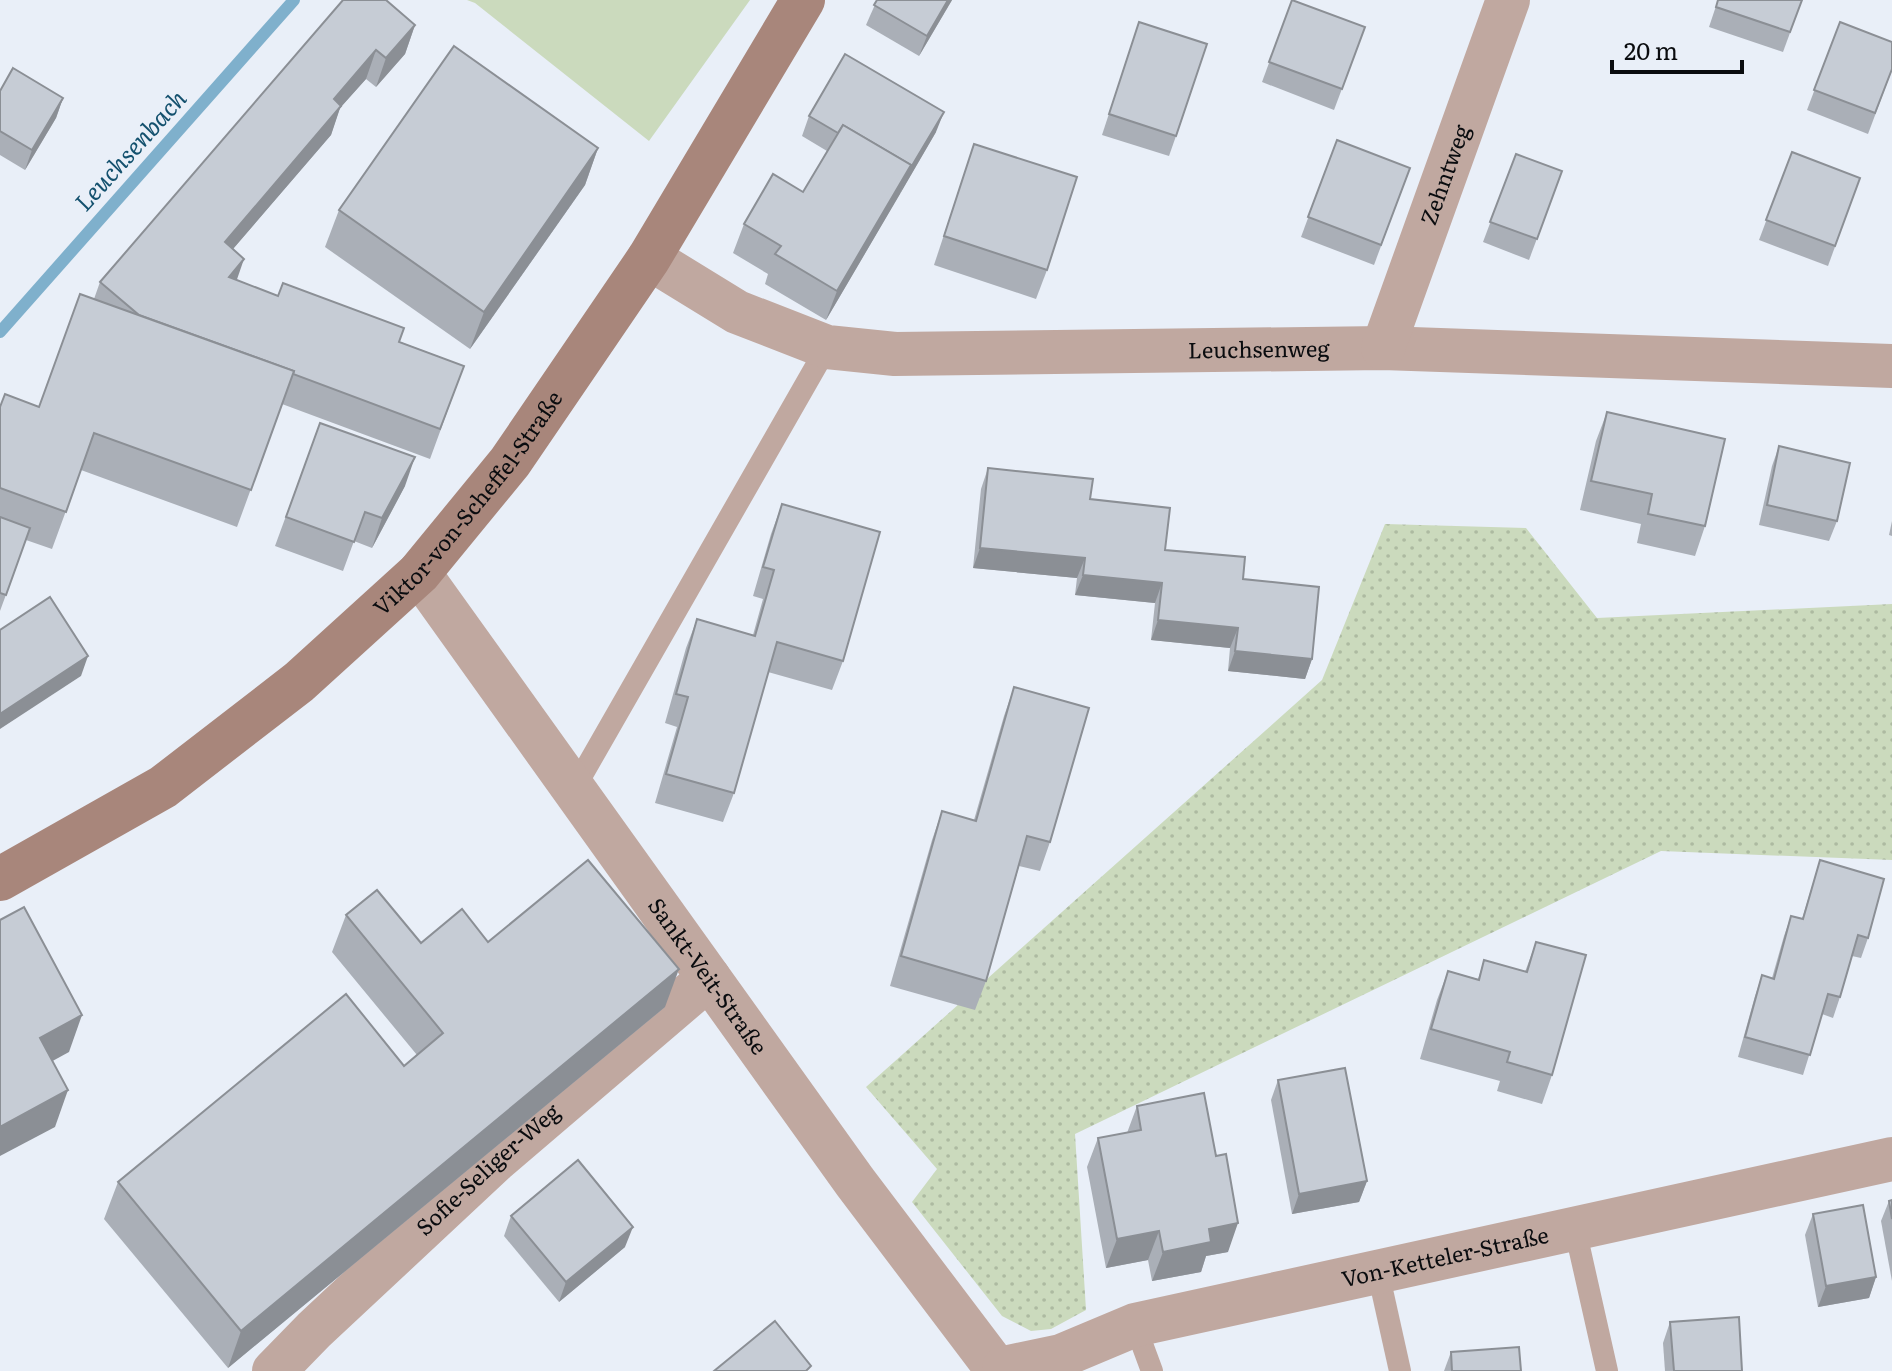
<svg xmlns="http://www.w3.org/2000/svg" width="1892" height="1371" font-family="Literata,serif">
<defs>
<pattern id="park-dots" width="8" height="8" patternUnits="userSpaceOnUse" patternTransform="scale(2)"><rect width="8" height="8" fill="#cbdabd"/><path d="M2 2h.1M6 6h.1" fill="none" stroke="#adbaa1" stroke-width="1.8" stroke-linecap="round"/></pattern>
</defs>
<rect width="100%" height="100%" fill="#e9eff8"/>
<polygon fill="#cbdabd" points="467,0 750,0 649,141 475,3"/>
<polygon fill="url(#park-dots)" points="1385,524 1526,528 1597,618 1892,604 1892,860 1661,851 1075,1134 1086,1310 1051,1329 1031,1331 1002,1316 912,1202 937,1169 866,1087 1322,680"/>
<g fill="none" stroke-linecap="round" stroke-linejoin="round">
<polyline stroke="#7fb0cc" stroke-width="12" points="0,332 294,0"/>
<g stroke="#c0a8a0" stroke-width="22">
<polyline points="574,789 827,347"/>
<polyline points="1575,1229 1607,1371"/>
<polyline points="1378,1272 1400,1371"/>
<polyline points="1135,1325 1152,1371"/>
</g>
<g stroke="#c0a8a0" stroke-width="44">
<path id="s1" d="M 649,258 L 737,312 L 827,347 L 895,354 L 1383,348 L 1892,366"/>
<path id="s2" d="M 1383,348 L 1508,0"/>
<path id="s3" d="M 419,573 L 855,1182 L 995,1367 L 1006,1371"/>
<path id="s4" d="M 1004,1368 L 1061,1356 L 1135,1325 L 1892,1159"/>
<path id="s5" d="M 274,1371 L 314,1330 L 496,1160 L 709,978"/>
</g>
<path stroke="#a8867b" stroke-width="44" id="s6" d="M 0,879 L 163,787 L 299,682 L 419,573 L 510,462 L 649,258 L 803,0"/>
</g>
<g fill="#aaafb7">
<polygon points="343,0 415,25 405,54 376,87 366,79 340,108 331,135 233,249 237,280 464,366 430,459 282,404 237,527 81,470 52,549 26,540 0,611 0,407 39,407 94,299 100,282"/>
<polygon points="877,0 952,0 919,56 866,25"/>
<polygon points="1292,0 1365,27 1334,110 1262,82"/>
<polygon points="1718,0 1802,0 1783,52 1709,27"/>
<polygon points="1139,22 1176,136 1169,156 1102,135"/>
<polygon points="1840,22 1892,70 1868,134 1807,110"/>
<polygon points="0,91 63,98 56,118 25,170 0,155"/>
<polygon points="809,116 936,132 826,320 765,284 768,274 733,253 744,224 803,192 827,151 802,136"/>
<polygon points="1337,140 1410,168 1374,265 1301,237"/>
<polygon points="974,144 1047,270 1036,299 934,265"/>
<polygon points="598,148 585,185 470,349 325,247 339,210"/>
<polygon points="1792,152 1860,178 1828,266 1759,240"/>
<polygon points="1516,154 1562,171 1529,260 1483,242"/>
<polygon points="1607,412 1705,526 1695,556 1637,543 1641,524 1580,510 1596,441"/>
<polygon points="320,423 405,486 372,548 354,541 343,571 275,546"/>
<polygon points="1779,446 1837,521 1829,541 1759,525 1772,466"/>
<polygon points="988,468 1090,499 1165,550 1243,579 1312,659 1305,679 1228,671 1230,648 1151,640 1155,603 1075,595 1077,578 973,568 981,489"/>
<polygon points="782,504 843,661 832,690 768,672 734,793 723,822 655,803 677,727 665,723 686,648 697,619 753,635 763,599 753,596 771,534"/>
<polygon points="1892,521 1892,536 1889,535"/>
<polygon points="1014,687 1050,842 1040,871 1019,866 986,981 975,1010 890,986 932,840 942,811 974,820 1004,716"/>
<polygon points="1820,860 1868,938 1861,958 1852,956 1840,997 1833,1018 1822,1014 1803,1075 1738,1057 1755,996 1762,975 1772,978 1784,936 1791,916 1802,919"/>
<polygon points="346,915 421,943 488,942 665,1007 228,1368 104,1219 118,1182 404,1066 417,1055 332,952"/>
<polygon points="1536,942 1552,1075 1542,1104 1497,1091 1500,1081 1420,1059 1437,1000 1448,971 1478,979 1484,960 1525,972"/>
<polygon points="1278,1080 1367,1181 1359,1202 1292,1214 1271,1100"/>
<polygon points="1137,1106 1228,1252 1206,1256 1201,1272 1152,1281 1148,1260 1106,1268 1087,1167 1098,1138 1127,1133"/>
<polygon points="1892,1200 1892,1281 1881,1221 1889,1201"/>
<polygon points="1813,1214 1876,1277 1869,1298 1818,1307 1805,1235"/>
<polygon points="511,1216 625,1247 559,1302 504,1236"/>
<polygon points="1670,1322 1742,1371 1665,1371 1663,1343"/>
<polygon points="1451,1352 1521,1371 1444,1371"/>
</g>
<g fill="#8b8f95">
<polygon points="948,0 952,0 919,56 927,36"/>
<polygon points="415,25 405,54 376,87 386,58"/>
<polygon points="376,50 366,79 340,108 331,135 214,271 225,242 334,99"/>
<polygon points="63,98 56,118 25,170 32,150"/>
<polygon points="944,112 936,132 900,194 907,174"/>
<polygon points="598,148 585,185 470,349 484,312"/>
<polygon points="911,165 900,194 826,320 837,291"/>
<polygon points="244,259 234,288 229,277"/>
<polygon points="415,457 405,486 372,548 382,518"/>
<polygon points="980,548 1085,558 1077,578 973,568"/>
<polygon points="1083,575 1162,583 1155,603 1075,595"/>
<polygon points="1158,620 1238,628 1230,648 1151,640"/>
<polygon points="1235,651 1312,659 1305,679 1228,671"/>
<polygon points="88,656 81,676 0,729 0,714"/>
<polygon points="679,969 665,1007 228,1368 241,1331"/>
<polygon points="82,1015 69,1052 27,1075 40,1038"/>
<polygon points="68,1090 55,1127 0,1156 0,1127"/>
<polygon points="1367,1181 1359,1202 1292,1214 1299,1194"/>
<polygon points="1238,1223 1228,1252 1206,1256 1201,1272 1152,1281 1163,1252 1209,1229"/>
<polygon points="633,1227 625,1247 559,1302 566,1282"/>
<polygon points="1159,1231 1148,1260 1106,1268 1117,1239"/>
<polygon points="1876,1277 1869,1298 1818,1307 1826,1286"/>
</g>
<g fill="#c6ccd5" stroke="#8b8f95" stroke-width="2">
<polygon points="343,0 386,0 415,25 386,58 376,50 334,99 341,106 225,242 244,259 229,277 278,296 283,283 404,328 399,342 464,366 440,429 293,374 294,371 139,315 100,282"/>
<polygon points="877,0 948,0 927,36 874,5"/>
<polygon points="1292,0 1365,27 1342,89 1269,62"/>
<polygon points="1718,0 1802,0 1790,32 1716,7"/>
<polygon points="1139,22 1207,44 1176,136 1109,114"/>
<polygon points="1840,22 1892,42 1892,69 1875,113 1814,90"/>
<polygon points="454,46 598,148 484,312 339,210"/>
<polygon points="845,54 944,112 907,174 911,165 843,125 838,133 809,116"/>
<polygon points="13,68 63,98 32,150 0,131 0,91"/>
<polygon points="843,125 911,165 837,291 775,254 781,246 744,224 773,174 803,192"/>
<polygon points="1337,140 1410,168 1381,245 1308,217"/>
<polygon points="974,144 1077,177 1047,270 944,236"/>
<polygon points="1792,152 1860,178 1835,246 1766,220"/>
<polygon points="1516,154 1562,171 1537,239 1490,222"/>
<polygon points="80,294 294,371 251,490 94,433 66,512 0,488 0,407 5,394 39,407"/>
<polygon points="1607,412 1725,439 1705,526 1648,514 1652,494 1591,481"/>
<polygon points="320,423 415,457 382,518 365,512 354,542 286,517"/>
<polygon points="1779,446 1850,463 1837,521 1767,505"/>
<polygon points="988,468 1093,479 1090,499 1170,508 1165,550 1245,557 1243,579 1319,587 1312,659 1235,651 1238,628 1158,620 1162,583 1083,575 1085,558 980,548"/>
<polygon points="782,504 880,532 843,661 777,642 734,793 666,774 688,697 676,694 697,619 755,636 774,570 763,567"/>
<polygon points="0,517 30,528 6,595 0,593"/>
<polygon points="50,597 88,656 0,714 0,630"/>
<polygon points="1014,687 1089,708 1050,842 1027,836 986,981 901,956 942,811 976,821"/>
<polygon points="588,860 679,969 241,1331 118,1182 346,994 404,1066 443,1033 346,915 377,890 421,943 462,909 488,942"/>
<polygon points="1820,860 1884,879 1868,938 1858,935 1840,997 1828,994 1810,1055 1745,1037 1762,975 1774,979 1791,916 1803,919"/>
<polygon points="24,907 82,1015 40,1038 68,1090 0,1127 0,920"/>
<polygon points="1536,942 1586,955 1552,1075 1507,1062 1510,1052 1431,1029 1448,971 1479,980 1484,960 1527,972"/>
<polygon points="1345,1068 1367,1181 1299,1194 1278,1080"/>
<polygon points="1204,1093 1216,1156 1226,1154 1238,1223 1209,1229 1211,1242 1163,1252 1159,1231 1117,1239 1098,1138 1141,1130 1137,1106"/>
<polygon points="578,1160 633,1227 566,1282 511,1216"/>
<polygon points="1892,1200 1892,1219 1889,1201"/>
<polygon points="1863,1205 1876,1277 1826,1286 1813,1214"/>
<polygon points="1739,1317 1742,1371 1674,1371 1670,1322"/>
<polygon points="775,1321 811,1366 806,1371 714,1371"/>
<polygon points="1519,1347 1521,1371 1452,1371 1451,1352"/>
</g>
<g text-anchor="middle" stroke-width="6" stroke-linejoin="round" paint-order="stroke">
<g font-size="22" fill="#0a0c0f" stroke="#e9eff8">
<text dy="8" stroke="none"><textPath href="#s2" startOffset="184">Zehntweg</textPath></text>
<text dy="8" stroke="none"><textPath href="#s1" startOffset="632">Leuchsenweg</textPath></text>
<text dy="8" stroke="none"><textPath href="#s6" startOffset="606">Viktor-von-Scheffel-Straße</textPath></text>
<text dy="8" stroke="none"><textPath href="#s3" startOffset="496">Sankt-Veit-Straße</textPath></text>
<text dy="8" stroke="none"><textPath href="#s5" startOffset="294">Sofie-Seliger-Weg</textPath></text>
<text dy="8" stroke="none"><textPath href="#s4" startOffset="456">Von-Ketteler-Straße</textPath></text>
</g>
<g font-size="24" font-style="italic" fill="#14516e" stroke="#e9eff8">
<text transform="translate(131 151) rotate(-48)" y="8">Leuchsenbach</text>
</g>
</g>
<path d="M1612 60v12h130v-12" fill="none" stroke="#0a0c0f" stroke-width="4"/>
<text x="1624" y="60" font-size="24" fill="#0a0c0f" stroke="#e9eff8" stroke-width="6" paint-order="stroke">20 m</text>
</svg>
